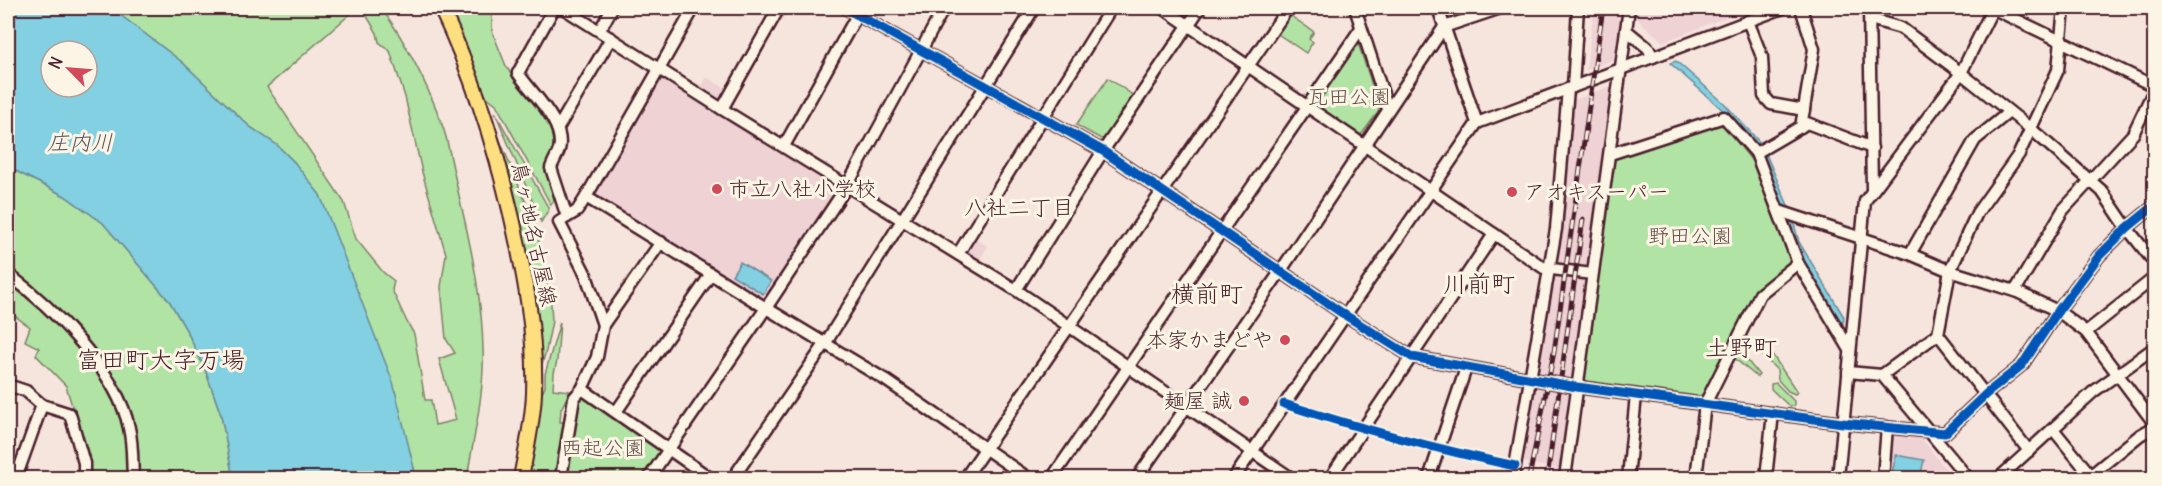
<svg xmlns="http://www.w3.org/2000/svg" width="2162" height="486" font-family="Delius,'Klee One',sans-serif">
<rect width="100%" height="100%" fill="#f6e5dd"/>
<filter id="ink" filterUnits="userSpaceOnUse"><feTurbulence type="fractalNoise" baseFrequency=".0167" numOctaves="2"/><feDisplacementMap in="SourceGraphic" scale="12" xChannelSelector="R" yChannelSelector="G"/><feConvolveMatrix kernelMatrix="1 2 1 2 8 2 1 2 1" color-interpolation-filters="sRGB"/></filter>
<g filter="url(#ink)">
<g fill="#eed2d4">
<polygon points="1594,8 1624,8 1618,54 1615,59 1586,70"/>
<polygon points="1632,8 1746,8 1745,10 1663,42 1631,13"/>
<polygon points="706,77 727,89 723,98 718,100 700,89"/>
<polygon points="663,81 836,187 837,191 765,297 762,298 597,196 596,190 658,82"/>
<polygon points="1608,87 1613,90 1604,149 1606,155 1589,268 1560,265 1556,262 1572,101"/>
<polygon points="974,238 988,246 979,261 968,253 967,250"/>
<polygon points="1558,275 1588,279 1574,377 1570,380 1541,376 1538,370 1547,327 1554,278"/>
<polygon points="1539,386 1571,393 1561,470 1520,461 1534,389"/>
<polygon points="1892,433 1919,435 1953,478 1885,478 1889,434"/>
</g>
<g fill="#b1e3a4" stroke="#7e8168" stroke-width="1.5">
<path d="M 111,8 L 357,8 L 267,87 L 344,202 L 356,239 L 383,272 L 394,281 L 392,290 L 407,322 L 414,334 L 425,400 L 431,400 L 435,425 L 456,420 L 439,359 L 455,353 L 446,339 L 441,287 L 446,254 L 422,172 L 405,97 L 390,51 L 379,42 L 377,33 L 362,8 L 381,8 C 405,39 435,99 446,137 C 452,162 457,188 463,213 C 473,257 482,302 483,348 C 485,391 474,435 467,478 L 414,478 L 414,468 L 295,163 L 277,145 L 249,126 L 182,62 Z"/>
<polygon points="447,8 492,8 492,31 506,66 515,81 545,117 551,132 554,148 546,169 557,195 551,205 496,104 482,93"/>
<polygon points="1288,14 1314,32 1309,39 1313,42 1306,53 1275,32"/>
<polygon points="1353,46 1359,46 1379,106 1379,111 1361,135 1315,105 1316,100"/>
<polygon points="1108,78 1134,96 1105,138 1101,139 1076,125"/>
<polygon points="495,112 549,209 541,222"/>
<polygon points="489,114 536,227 551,304 552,321 546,351 539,374 538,330 530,279"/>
<polygon points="1720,125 1725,127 1752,161 1790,257 1789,264 1754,294 1702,395 1697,396 1587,381 1583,378 1615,159 1621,154"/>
<path d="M 8,167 L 65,196 L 103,223 L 170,302 L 188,333 L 206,372 L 221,415 L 233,478 L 137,478 C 137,459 138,438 131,419 C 107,359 61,305 8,268 Z"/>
<path d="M 13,287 C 61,325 109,371 124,432 C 128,447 128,463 128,478 L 88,478 L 89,462 L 66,386 L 36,355 L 39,348 L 25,341 L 30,327 L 8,311 L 8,294 Z"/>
<polygon points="560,322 557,361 554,373 553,389 570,391 561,409 560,422 566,422 556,478 526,478 538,402 545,387 545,374"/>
<polygon points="1745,336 1748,337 1750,343 1742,354 1759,375 1757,377 1733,357"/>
<polygon points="1764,344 1766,345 1797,392 1795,394 1788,391 1778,380 1777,370 1758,351"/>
<polygon points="1776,383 1794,401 1794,406 1790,407 1771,389 1771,384"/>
<polygon points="582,396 659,449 660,455 643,478 566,478 580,400"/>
</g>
<g fill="#82d0e1" stroke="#6c8998" stroke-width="1.5" fill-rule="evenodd">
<path d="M 8,8 L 111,8 L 182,62 L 249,126 L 277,145 L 295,163 L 320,195 L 393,382 L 414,468 L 414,478 L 233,478 L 221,415 L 206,372 L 188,333 L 170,302 L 103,223 L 65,196 L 8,167 ZM 51,51 L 87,51 L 87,87 L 51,87 Z"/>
<polygon points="1676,61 1724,103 1762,145 1790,210 1799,242 1844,317 1842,328 1833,309 1800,256 1791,238 1783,208 1764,160 1726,113 1670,63"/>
<polygon points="740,262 771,281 763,294 732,275"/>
<polygon points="1896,455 1924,460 1920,478 1891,478"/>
</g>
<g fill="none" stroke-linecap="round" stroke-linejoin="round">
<g stroke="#4a1f2b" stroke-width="15">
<g id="minor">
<path d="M 554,8 L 518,73 C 532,94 566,123 559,150 C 557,156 553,162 551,168 L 567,217 L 559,222 L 586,275 L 603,325"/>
<polyline points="563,8 722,109 1016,290 1291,478"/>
<polyline points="694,8 586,197 766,308 847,186 944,8"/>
<polyline points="845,8 1103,151 1345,315 1412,357 1577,387 1843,423 1945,433 1986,394 2022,365 2058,311 2099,256 2127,228 2154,206"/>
<polyline points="1163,8 1544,268 1592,274"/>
<polyline points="1355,8 1388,109"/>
<polyline points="1801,8 1814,49 1801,127"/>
<polyline points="1869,8 1872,189"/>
<polyline points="1992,8 2154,86"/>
<polyline points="1870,19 1901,28 1961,73 2031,129 2102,191 2127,228 2154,262"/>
<polyline points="1748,21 1762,57 1764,96 1771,104 1804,110"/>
<polyline points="600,30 612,8"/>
<polyline points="1626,30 1648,48 1653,57"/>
<polyline points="1573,87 1578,8"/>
<polyline points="722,109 779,8"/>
<polyline points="1477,123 1783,8"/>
<polyline points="558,128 611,38"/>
<polyline points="784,146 861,8"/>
<polyline points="1756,153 1807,123 1872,148"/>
<polyline points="1610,154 1724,117 1756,153 1798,263 1850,350"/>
<polyline points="1779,211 1910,254 1950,271 2015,291 2058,311 2086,332 2154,423"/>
<polyline points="567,217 577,211 586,197"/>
<polyline points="958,254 1111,8"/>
<polyline points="1910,254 1975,140 2009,112"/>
<path d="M 8,274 C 52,307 118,372 129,428 C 133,444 132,462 133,478"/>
<polyline points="1016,290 1103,151 1200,8"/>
<polyline points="2015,291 2063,210 2133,134 2154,90"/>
<polyline points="2086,332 2154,278"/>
<polyline points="1848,372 1882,375 1938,334"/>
<polyline points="1882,375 1968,478"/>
<polyline points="8,385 26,391 42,405"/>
<polyline points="582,389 710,478"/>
<polyline points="616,412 711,274"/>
<polyline points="2053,429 2093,478"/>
<polyline points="2029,451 1938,334 1950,271 1977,213 2019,154 2058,70 2064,8"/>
<polyline points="2091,475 2140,435 2154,427"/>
<polyline points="16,478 42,405 70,414 84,463 84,478"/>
<polyline points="561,478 574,398 582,389 597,357 603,325 661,242"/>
<polyline points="649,478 766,308 884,379 1028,478"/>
<polyline points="733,478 825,344 1034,8"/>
<polyline points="965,478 1288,8"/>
<polyline points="1052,478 1361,28"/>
<polyline points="1137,478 1280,272 1444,27 1501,8"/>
<polyline points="1234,478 1477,123 1438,8"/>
<polyline points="1330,478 1494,234"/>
<polyline points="1429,478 1466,368"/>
<polyline points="1513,478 1556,229 1568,89"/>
<polyline points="1565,478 1629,8"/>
<polyline points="1628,478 1636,395"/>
<polyline points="1696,478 1705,404 1760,294 1798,263"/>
<polyline points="1766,478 1773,413"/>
<polyline points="1838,478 1865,201 1961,73 1993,8"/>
<polyline points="1883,478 1887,427"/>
<polyline points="1999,478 2093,392 2154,348"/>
</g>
</g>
<g stroke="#4a1f2b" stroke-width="18">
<path id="major" d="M 441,8 C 473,75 495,145 512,218 C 525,276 536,333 534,393 C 533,422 526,451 521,478"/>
</g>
<use href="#minor" stroke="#fcf5e5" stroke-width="10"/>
<use href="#major" stroke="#fedf80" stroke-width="14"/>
<g stroke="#4a1f2b" stroke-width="5">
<g id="rail">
<polyline points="1529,478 1554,352 1603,8"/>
<polyline points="1547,478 1583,219"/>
</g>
</g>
<use href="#rail" stroke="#fcf5e5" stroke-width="3" stroke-dasharray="9" stroke-linecap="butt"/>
<g stroke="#fcf5e5" stroke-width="13">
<g id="cycleway">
<polyline points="845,8 1103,151 1345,315 1412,357 1577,387 1843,423 1945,433 1986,394 2022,365 2058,311 2099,256 2127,228 2154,206"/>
<path d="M 1284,404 C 1361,429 1437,449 1515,466"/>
</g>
</g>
<use href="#cycleway" stroke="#0057b8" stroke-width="9"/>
</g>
</g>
<g fill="#d1495b" stroke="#fcf5e5" stroke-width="2">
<circle cx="717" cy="189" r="6"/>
<circle cx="1512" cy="192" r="6"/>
<circle cx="1285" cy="340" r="6"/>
<circle cx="1244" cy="401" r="6"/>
</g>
<g text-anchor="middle" stroke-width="6" stroke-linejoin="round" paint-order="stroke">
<g font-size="21" fill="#645049" stroke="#fcf5e5">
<text x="1349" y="104">瓦田公園</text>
<text x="1690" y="243">野田公園</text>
<text x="603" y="455">西起公園</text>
</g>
<g font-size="21" fill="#4a1f2b" stroke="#fcf5e5" text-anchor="start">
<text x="729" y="196">市立八社小学校</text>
<text x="1524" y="199">アオキスーパー</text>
<text x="1273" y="347" text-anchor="end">本家かまどや</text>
<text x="1232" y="408" text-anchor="end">麺屋 誠</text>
</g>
<g font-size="21" fill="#4a1f2b" stroke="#fcf5e5">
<text transform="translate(534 234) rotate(78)" y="7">鳥ヶ地名古屋線</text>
</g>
<g font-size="22" font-style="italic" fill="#5b5462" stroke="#fcf5e5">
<text x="80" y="150">庄内川</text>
</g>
<g font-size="22" fill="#4a1f2b" stroke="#fcf5e5">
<text x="1019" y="215">八社二丁目</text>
</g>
<g font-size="24" fill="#4a1f2b" stroke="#fcf5e5">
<text x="1479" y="292">川前町</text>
<text x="1207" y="302">横前町</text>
<text x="1741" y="356">土野町</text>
<text x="161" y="368">富田町大字万場</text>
</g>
</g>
<rect width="2162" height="486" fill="none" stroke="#fcf5e5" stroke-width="30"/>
<rect x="15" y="15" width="2132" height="456" fill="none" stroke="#4a1f2b" stroke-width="2" filter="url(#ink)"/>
<g transform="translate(69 69) rotate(295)"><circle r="28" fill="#fcf5e5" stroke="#b59f9b" stroke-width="1.5"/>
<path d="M0-4.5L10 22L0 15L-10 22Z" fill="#d1495b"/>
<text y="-9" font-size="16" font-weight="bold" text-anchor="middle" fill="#4a1f2b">N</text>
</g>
</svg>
